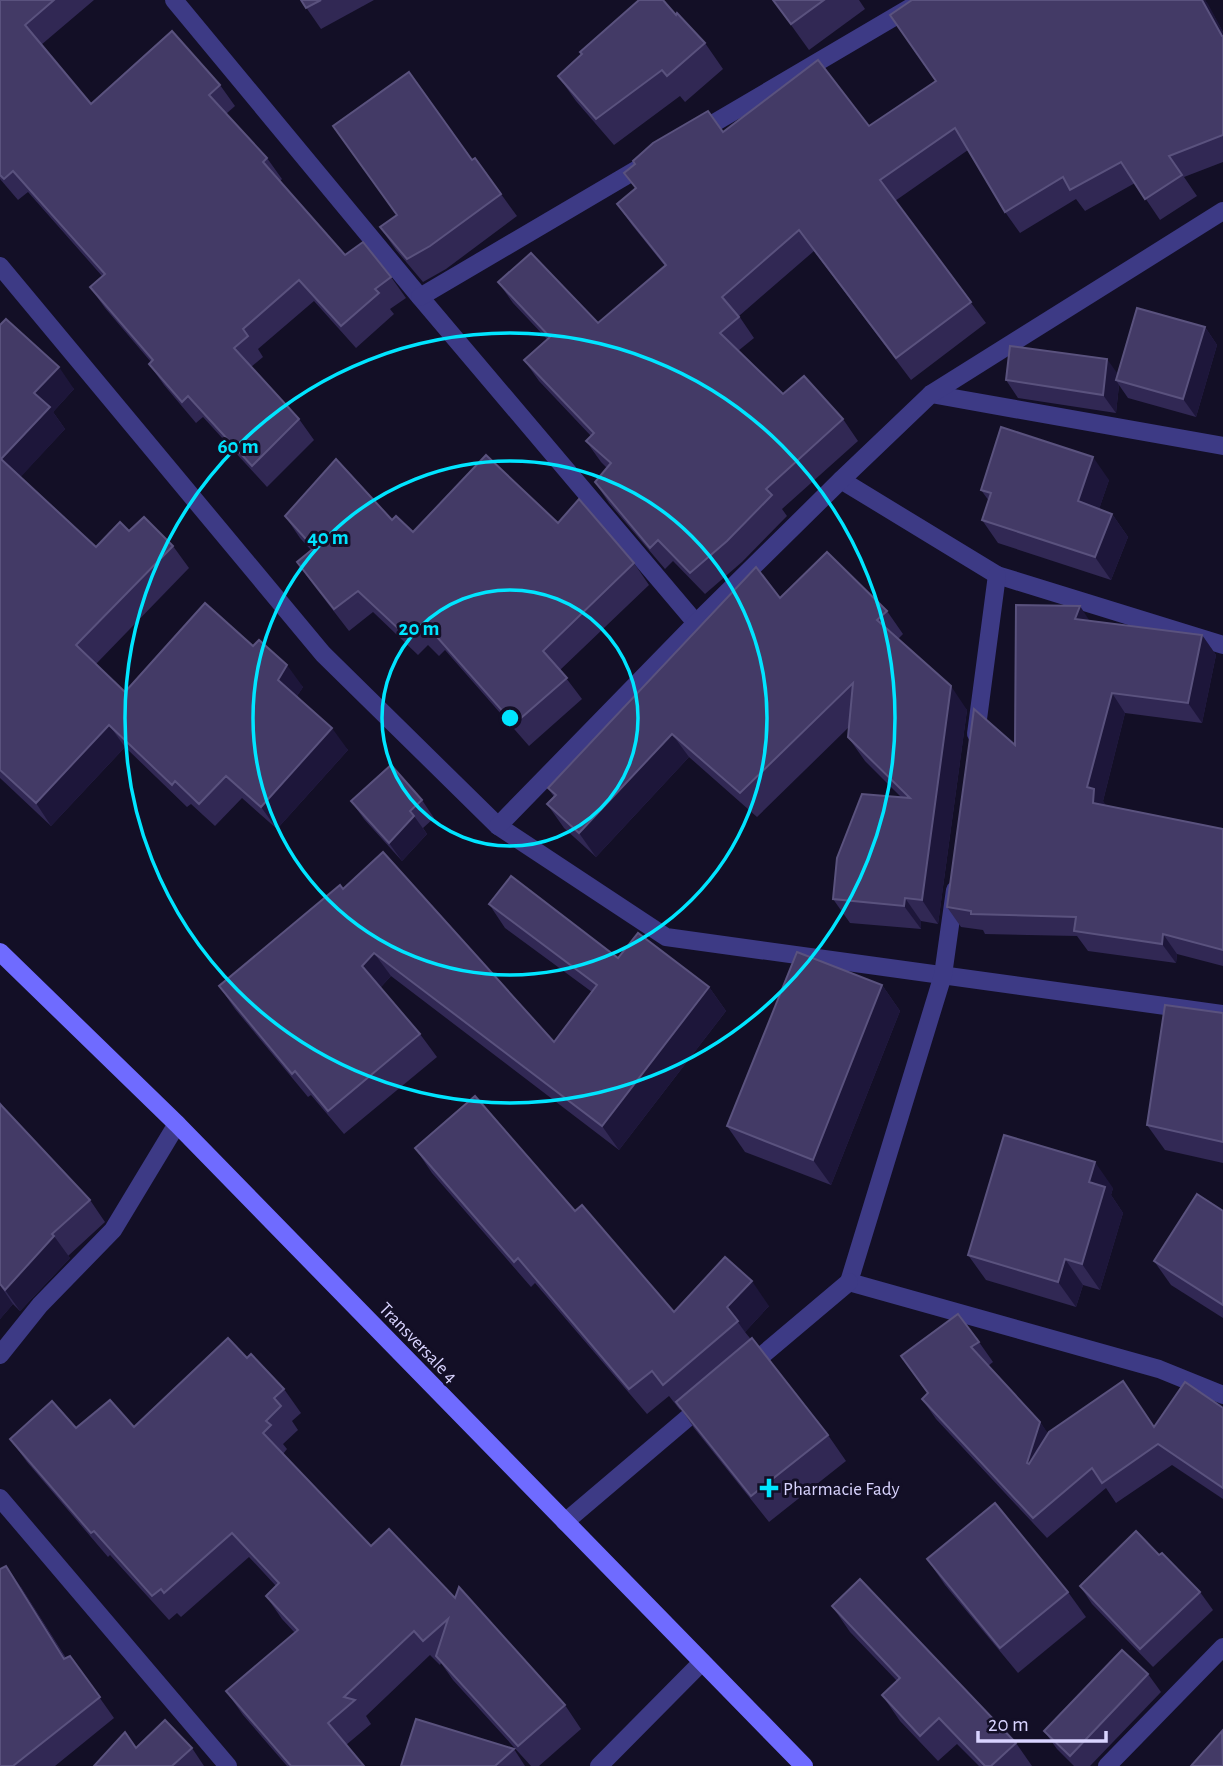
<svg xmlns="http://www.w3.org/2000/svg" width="1223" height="1766" font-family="'Alegreya Sans',sans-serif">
<rect width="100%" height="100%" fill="#130f26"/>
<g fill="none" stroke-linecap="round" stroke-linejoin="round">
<g stroke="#3d3a85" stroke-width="18">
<polyline points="174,0 420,297 696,623"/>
<polyline points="697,133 923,0"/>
<polyline points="0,266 323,654 498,826 666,937 1223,1014"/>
<polyline points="420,297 646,164"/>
<polyline points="931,394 1223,446"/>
<polyline points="841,480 997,575 1223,645"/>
<polyline points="976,734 997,575"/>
<polyline points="498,826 696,623 841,480 931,394 1223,211"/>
<polyline points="955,890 943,975 849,1282 1159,1369 1223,1395"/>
<polyline points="0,1355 40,1305 113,1230 177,1124"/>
<polyline points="747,1368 849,1282"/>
<polyline points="0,1498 228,1766"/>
<polyline points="565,1522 704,1404"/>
<polyline points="599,1766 702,1662"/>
<polyline points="1107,1766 1223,1647"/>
</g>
<polyline stroke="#6f6bff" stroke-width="18" points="0,952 177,1124 804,1766"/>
</g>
<g fill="#312854">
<polygon points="0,0 94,0 41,45 91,104 220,85 235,106 226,114 267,158 282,179 280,181 345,255 391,277 406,298 390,309 394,314 356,348 314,301 258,349 263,357 251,367 299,419 314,440 267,487 203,417 196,423 164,385 149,364 151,362 105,308 90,287 102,276 28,192 18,200 0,179"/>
<polygon points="301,0 374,0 321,29"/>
<polygon points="773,0 859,0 865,9 809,50"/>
<polygon points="912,0 1205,0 1223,32 1223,162 1184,177 1197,196 1160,220 1135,183 1085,211 1076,199 1020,233 1005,212 968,150 895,201 986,323 911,380 814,251 739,316 754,338 738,351 783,394 843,419 858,441 782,509 787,516 742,562 705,594 673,561 665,569 609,503 595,482 607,468 601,462 586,441 591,436 539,381 524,360 547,339 513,303 498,282 598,323 665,266 632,225 617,204 636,189 624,173 723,132 869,126 936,81"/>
<polygon points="676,15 705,43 723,69 685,102 680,96 614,145 576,101 558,76"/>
<polygon points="472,160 501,194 517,216 446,269 423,282 396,250 380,227"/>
<polygon points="0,325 74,389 53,412 65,429 20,477 96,547 129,531 173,546 189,568 96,664 125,692 253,646 303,687 297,696 348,750 277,829 242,798 215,826 191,804 187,807 125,747 51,826 0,778"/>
<polygon points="1205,327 1217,345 1196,417 1128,398 1119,385 1116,413 1018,398 1006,380 1118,374"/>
<polygon points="1109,480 1099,509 1112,514 1128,537 1111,580 998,543 982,520 989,501 981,490"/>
<polygon points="285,516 392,520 413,532 558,523 634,563 649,585 560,670 582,699 529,746 445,650 439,656 428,645 418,655 373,612 349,631 312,583 297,562 311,550 300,538"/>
<polygon points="780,598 887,611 903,634 898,639 967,710 938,924 921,921 921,929 850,923 833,899 902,798 865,761 848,737 849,727 757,817 689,757 596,857 564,828 547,804 554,797 548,788"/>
<polygon points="1090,621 1202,635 1216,655 1202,723 1125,713 1103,801 1105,805 1223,829 1223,966 1177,954 1176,963 1088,951 1077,936 985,934 983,930 961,927 947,907 1015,745"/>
<polygon points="422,800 434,818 423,828 427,834 402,861 364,819 351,801"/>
<polygon points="343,889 554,1042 592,992 505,928 489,904 618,958 709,987 726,1011 619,1150 391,976 380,988 420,1034 437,1057 344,1134 311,1095 308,1097 235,1009 219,986"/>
<polygon points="882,985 900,1011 831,1185 745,1152 727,1126"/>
<polygon points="1223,1013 1223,1163 1165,1150 1147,1125"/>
<polygon points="0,1102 2,1105 1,1106 90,1200 105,1222 68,1256 70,1258 20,1311 13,1304 0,1319"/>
<polygon points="415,1148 575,1211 674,1312 769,1306 745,1332 828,1435 846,1461 769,1522 694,1428 681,1409 680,1410 669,1396 647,1414 535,1283 531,1287 432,1173"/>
<polygon points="1113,1188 1111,1195 1123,1213 1100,1290 1083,1285 1076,1307 986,1280 968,1255"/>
<polygon points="1223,1211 1223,1318 1171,1285 1154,1261"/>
<polygon points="979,1342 993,1362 988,1366 1040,1422 1048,1434 1154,1427 1223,1408 1223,1499 1172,1465 1116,1503 1106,1488 1047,1538 936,1419 922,1399 928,1394 901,1356"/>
<polygon points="284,1389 301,1413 292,1421 298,1430 283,1444 287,1449 283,1454 371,1546 455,1598 565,1705 581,1729 539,1766 531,1766 453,1680 441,1663 440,1665 430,1655 366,1716 371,1724 346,1745 364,1766 287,1766 243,1715 226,1691 295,1633 282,1619 266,1596 276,1586 249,1557 181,1617 177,1613 169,1620 110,1555 108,1557 27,1462 10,1439 76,1428 134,1427"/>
<polygon points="1159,1555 1200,1592 1213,1610 1153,1667 1092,1604 1080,1586"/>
<polygon points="927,1559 1068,1592 1086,1617 1018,1673 945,1585"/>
<polygon points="21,1587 66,1658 70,1656 114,1718 55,1766 0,1766"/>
<polygon points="832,1606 1016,1743 1032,1766 979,1766 957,1744 938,1761 900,1721 882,1695 897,1681 850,1632"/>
<polygon points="1148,1674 1161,1692 1090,1766 1074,1766 1057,1749 1044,1731"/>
<polygon points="136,1748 192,1748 204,1766 94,1766"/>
<polygon points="514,1749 525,1766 401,1766"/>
</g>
<g fill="#1d163a">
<polygon points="1202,0 1205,0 1208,4 1223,32 1223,38"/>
<polygon points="1205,327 1217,345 1196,417 1183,399"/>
<polygon points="1107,359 1120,377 1116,380 1119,385 1116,413 1103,395"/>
<polygon points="59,367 74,389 53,412 65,429 17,481 1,459 34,393"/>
<polygon points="1093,457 1109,480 1094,524 1078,501"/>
<polygon points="1112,514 1128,537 1111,580 1095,557"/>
<polygon points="1080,606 1093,626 1075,619"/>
<polygon points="1202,635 1216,655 1202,723 1188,703"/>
<polygon points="287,665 303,687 293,702 278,680"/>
<polygon points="951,686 967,710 938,924 922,900"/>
<polygon points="1112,693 1125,713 1103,801 1108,808 1093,803 1087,787"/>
<polygon points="109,725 125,747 51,826 36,803"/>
<polygon points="332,728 348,750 277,829 261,807"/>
<polygon points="672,734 689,757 596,857 579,833"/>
<polygon points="414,816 427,834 402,861 389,843"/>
<polygon points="905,898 921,921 921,929 904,906"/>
<polygon points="1163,934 1177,954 1176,963 1162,944"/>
<polygon points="374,953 391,976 378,990 362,966"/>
<polygon points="882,985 900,1011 831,1185 813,1160"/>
<polygon points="709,987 726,1011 619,1150 602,1126"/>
<polygon points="1095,1162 1113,1188 1111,1195 1123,1213 1100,1290 1082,1264 1089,1182"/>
<polygon points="54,1236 70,1258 20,1311 5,1290"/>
<polygon points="1065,1259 1083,1285 1076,1307 1058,1282"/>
<polygon points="752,1281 769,1306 745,1332 727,1307"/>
<polygon points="0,1285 13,1304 0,1319"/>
<polygon points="1040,1422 1054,1442 1042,1483 1027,1463"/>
<polygon points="6,1566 21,1587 79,1681 64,1659"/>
</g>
<g fill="#433a66" stroke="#5a527e" stroke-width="2">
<polygon points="0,0 54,0 25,25 91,104 172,31 220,85 209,95 267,158 263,162 345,255 363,242 391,277 375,289 379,293 341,326 299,280 243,329 248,336 234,348 299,419 252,466 188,396 182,402 149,364 153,360 90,287 105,274 13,171 4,179 0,175"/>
<polygon points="301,0 321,0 306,8"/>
<polygon points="639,0 663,0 676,15 677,13 705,43 667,76 662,70 596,119 558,76 582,54 580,52"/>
<polygon points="773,0 824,0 791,24"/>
<polygon points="912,0 1202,0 1222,36 1223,36 1223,135 1169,156 1182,175 1145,199 1121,162 1070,190 1063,177 1005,212 955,128 880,180 971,302 896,358 799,230 722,297 739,317 720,333 783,394 804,376 843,419 766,489 772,495 727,541 690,573 658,540 650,548 595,482 611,463 586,441 594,433 524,360 550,337 498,282 531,253 598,323 666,265 617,204 636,188 624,173 635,164 633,161 653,143 708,111 723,132 818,60 869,126 936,81 890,15"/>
<polygon points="409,72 472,160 475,158 501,194 430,246 407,259 380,227 397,215 333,126"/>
<polygon points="1137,308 1205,327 1183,399 1116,380"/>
<polygon points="6,319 59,367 34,393 50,407 1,459 96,547 120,522 129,531 144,517 173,546 76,645 125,692 205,603 253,646 259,640 287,665 278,680 332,728 261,807 226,776 199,804 175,781 172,785 109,725 36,803 0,770 0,325"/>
<polygon points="1010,346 1107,359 1103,395 1006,380"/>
<polygon points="1001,427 1093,457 1078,501 1112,514 1095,557 982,520 991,493 981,490"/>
<polygon points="486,455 558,523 579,499 634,563 543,651 567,678 514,724 430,629 424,635 413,624 403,633 358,591 334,609 297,562 314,548 285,516 336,459 392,520 396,516 413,532"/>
<polygon points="827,552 887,611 877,620 951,686 922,900 905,898 904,906 833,899 837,858 862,794 910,798 848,737 853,683 740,793 672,734 579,833 547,804 556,795 548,788 756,567 780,598"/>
<polygon points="1016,605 1080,606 1075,619 1202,635 1188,703 1112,693 1087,787 1094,789 1093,803 1223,829 1223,950 1163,934 1162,944 1074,931 1076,917 971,914 971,911 947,907 974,709 1015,745"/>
<polygon points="391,765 422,800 410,811 414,816 389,843 351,801"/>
<polygon points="383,852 554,1042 597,985 489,904 511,876 618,958 638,933 709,987 602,1126 374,953 362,966 420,1034 328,1111 295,1071 292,1074 219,986 340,885 343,889"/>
<polygon points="797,952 882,985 813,1160 727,1126"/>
<polygon points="1165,1005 1223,1013 1223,1142 1147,1125"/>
<polygon points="475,1096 575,1211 582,1205 674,1312 725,1257 752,1281 727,1307 738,1321 663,1385 652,1371 629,1389 518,1258 514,1262 415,1148"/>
<polygon points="0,1104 90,1200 52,1234 54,1236 5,1290 0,1284"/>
<polygon points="1004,1135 1095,1162 1089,1182 1105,1187 1082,1264 1065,1259 1058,1282 968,1255"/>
<polygon points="1197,1194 1223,1211 1223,1305 1154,1261"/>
<polygon points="958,1314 979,1342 971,1347 1040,1422 1027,1463 1029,1464 1049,1432 1123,1381 1154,1427 1185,1382 1223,1408 1223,1488 1158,1444 1102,1483 1092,1468 1033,1518 922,1399 928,1393 901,1356"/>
<polygon points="228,1338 247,1358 251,1354 284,1389 274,1398 281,1406 266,1421 271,1425 263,1433 371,1546 389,1529 455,1598 459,1587 565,1705 518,1746 436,1656 448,1619 423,1641 414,1631 344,1697 355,1700 328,1723 364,1766 291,1766 226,1691 298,1630 266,1596 279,1583 232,1533 164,1593 161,1589 152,1596 94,1531 91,1533 10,1439 52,1401 76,1428 110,1400 134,1427"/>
<polygon points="752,1338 828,1435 751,1496 676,1402"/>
<polygon points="995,1503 1068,1592 1000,1648 927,1559"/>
<polygon points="1136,1531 1159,1555 1162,1553 1200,1592 1140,1649 1080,1586"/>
<polygon points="6,1566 64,1659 70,1656 100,1697 13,1766 0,1766 0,1569"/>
<polygon points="860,1579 1016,1743 991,1766 985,1766 939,1718 920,1736 882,1695 900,1678 832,1606"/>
<polygon points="1122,1650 1148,1674 1070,1756 1044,1731"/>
<polygon points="416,1719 514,1749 495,1766 401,1766"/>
<polygon points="165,1720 192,1748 172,1766 94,1766 125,1732 136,1748"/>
<polygon points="1222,1731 1223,1766 1191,1766"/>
</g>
<g fill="none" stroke="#00e5ff" stroke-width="3.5">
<circle cx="510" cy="718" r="128"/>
<circle cx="510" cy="718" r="257"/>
<circle cx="510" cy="718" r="385"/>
</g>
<path fill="#00e5ff" stroke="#130f26" stroke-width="2.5" d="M765.5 1477.5h7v7h7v7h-7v7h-7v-7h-7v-7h7z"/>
<g text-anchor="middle" stroke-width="6" stroke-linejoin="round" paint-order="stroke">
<g font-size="19" fill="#d9d4ff" stroke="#130f26">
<text transform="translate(419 1342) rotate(46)" y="7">Transversale 4</text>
</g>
<g font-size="19" fill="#d9d4ff" stroke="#130f26" text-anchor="start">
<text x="783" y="1495">Pharmacie Fady</text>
</g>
</g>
<circle cx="510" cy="718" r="10" fill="#00e5ff" stroke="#130f26" stroke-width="3.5"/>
<g font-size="21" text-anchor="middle" font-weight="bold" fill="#00e5ff" stroke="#130f26" stroke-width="6" stroke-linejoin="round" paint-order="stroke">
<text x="238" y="453">60 m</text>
<text x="328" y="544">40 m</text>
<text x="419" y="635">20 m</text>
</g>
<path d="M978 1731v10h128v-10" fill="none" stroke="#d9d4ff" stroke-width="3.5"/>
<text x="988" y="1731" font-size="21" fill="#d9d4ff" stroke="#130f26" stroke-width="5" paint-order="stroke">20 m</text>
</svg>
